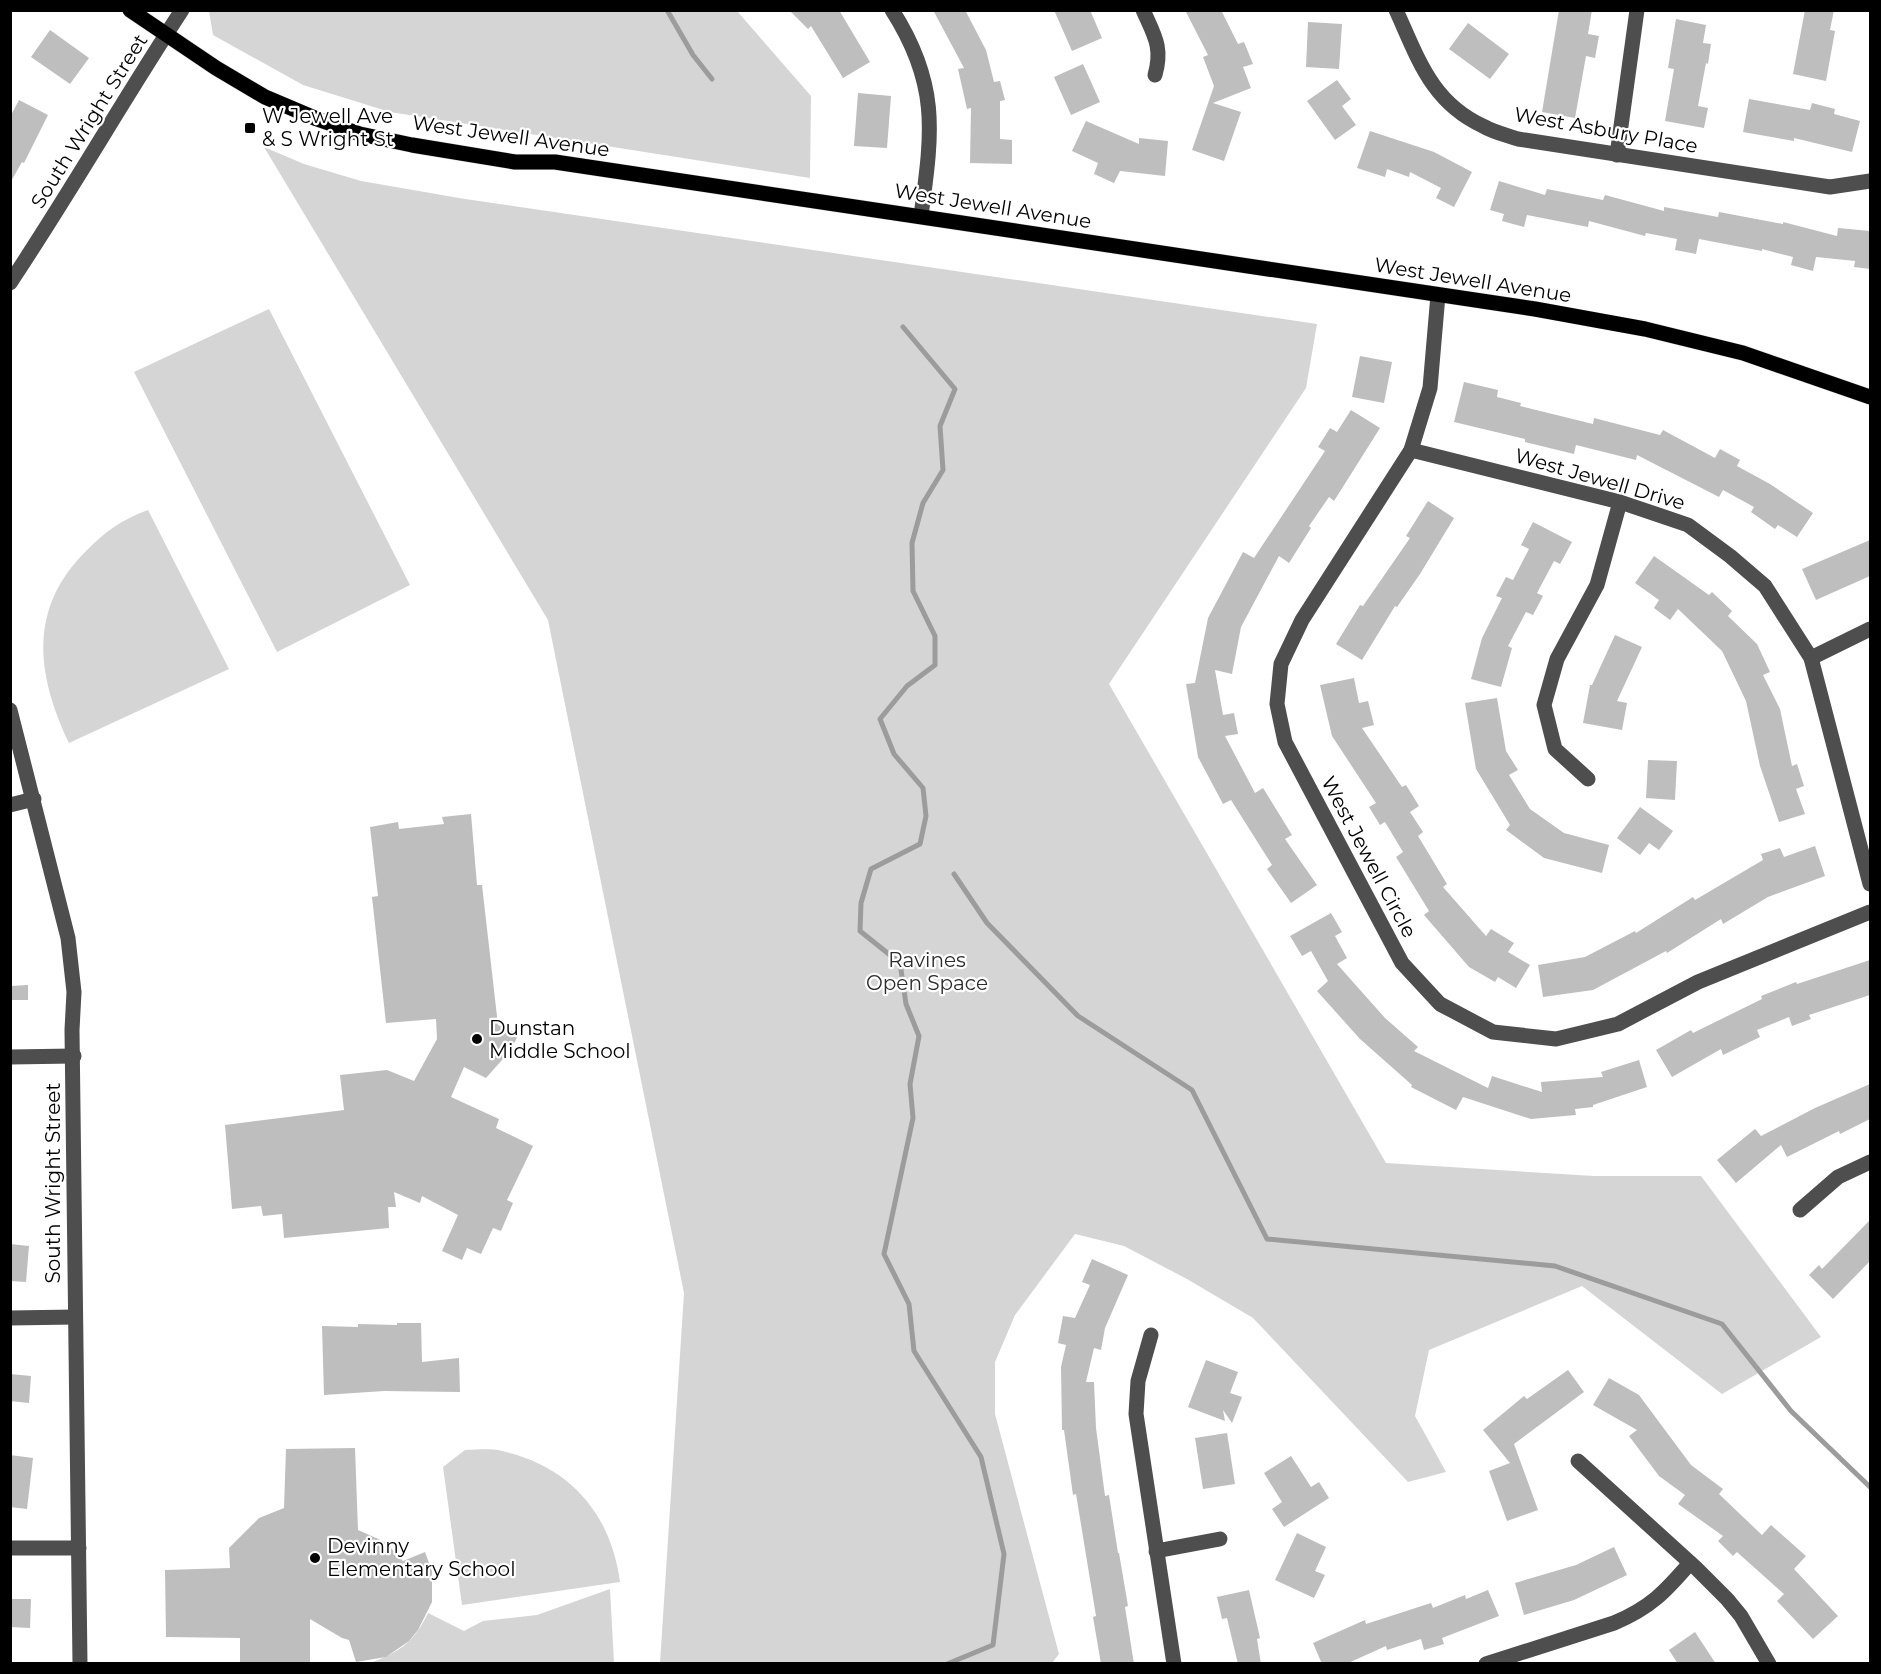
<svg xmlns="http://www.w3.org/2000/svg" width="1881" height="1674" font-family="Montserrat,sans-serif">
<rect width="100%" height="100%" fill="#fff"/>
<g fill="#d5d5d5">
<polygon points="209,11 737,11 811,96 810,178 390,112 303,85 213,35"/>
<polygon points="264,147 304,164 361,181 465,199 1317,324 1306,388 1109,684 1386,1163 1594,1176 1701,1176 1821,1337 1722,1394 1582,1286 1429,1350 1415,1416 1446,1472 1408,1482 1253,1318 1187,1279 1124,1246 1075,1234 1015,1315 995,1362 995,1414 1059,1654 1052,1663 660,1663 684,1293 548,620"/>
<polygon points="269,309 410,585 277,652 134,372"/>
<path d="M 148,510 L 229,669 L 69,743 C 36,673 28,608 87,550 C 106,531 123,519 148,510 Z"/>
<path d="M 465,1450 C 477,1450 490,1448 502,1451 C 570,1466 611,1514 620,1582 L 462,1605 L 443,1467 Z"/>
<path d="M 610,1589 L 614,1663 L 370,1663 C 400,1652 414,1642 428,1613 L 464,1631 L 483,1621 L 537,1615 Z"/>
</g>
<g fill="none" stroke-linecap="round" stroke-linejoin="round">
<g stroke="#9c9c9c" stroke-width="5">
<polyline points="667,10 693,55 712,79"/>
<polyline points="903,327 955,389 940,426 943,470 923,503 912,543 913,591 935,636 935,665 907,686 880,719 894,754 923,788 926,816 920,844 871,869 861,903 860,931 900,963 906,1004 919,1036 910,1084 913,1118 884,1254 909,1304 914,1351 981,1457 1004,1554 993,1645 947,1664"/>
<polyline points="954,874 987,923 1078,1016 1192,1090 1267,1239 1555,1266 1722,1324 1791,1411 1870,1487"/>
</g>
</g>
<g fill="#bebebe">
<polygon points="789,10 839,10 870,62 843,78 811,26 808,29"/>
<polygon points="933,10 965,10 986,50 994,82 1000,81 1005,100 1000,101 1000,139 1012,140 1012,164 970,163 971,108 967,109 958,69 964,68"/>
<polygon points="1054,10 1090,10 1102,38 1072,51"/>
<polygon points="1185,10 1221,10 1238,44 1244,42 1253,64 1243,67 1251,88 1213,103 1241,112 1224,161 1192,150 1214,86 1203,57 1208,55"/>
<polygon points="1559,10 1592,10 1588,34 1599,36 1595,58 1586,56 1575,118 1542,112"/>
<polygon points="1805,10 1834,10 1830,30 1835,31 1826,81 1793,74"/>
<polygon points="1676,19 1706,25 1703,43 1711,44 1708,64 1706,63 1698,106 1708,108 1704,128 1665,121 1674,69 1668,68"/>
<polygon points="1308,22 1342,24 1339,69 1306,67"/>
<polygon points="1468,23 1509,54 1490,79 1449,49"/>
<polygon points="50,30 89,58 70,84 31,57"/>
<polygon points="1083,64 1100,102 1071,115 1054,77"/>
<polygon points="1337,80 1351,99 1342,106 1356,125 1335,140 1307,101"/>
<polygon points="858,93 891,96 887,148 854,146"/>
<polygon points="1749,99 1810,110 1812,103 1835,109 1834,114 1860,121 1852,152 1794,138 1794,141 1743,132"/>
<polygon points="19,100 48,115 24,163 22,162 10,183 10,117"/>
<polygon points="1086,121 1139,144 1139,138 1168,141 1165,176 1120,171 1114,183 1094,174 1098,163 1072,151"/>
<polygon points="1370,131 1434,152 1472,172 1454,207 1436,198 1441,188 1410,172 1409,177 1387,169 1385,177 1357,168"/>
<polygon points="1499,181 1545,195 1547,189 1603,200 1605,195 1664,211 1664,207 1718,217 1719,212 1783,224 1783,222 1837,236 1838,228 1870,231 1870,269 1854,267 1855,261 1816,257 1813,271 1791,265 1793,257 1762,249 1762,251 1699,239 1696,254 1675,250 1677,239 1646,233 1645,236 1589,221 1588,227 1527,215 1524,227 1502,221 1504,214 1490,210"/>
<polygon points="1360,356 1392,362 1384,403 1352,397"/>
<polygon points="1464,382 1498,390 1497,397 1521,403 1520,406 1593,424 1594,418 1660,435 1663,430 1715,458 1720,449 1740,460 1737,466 1770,484 1813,513 1797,537 1778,525 1775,529 1751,512 1754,507 1723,490 1719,497 1637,455 1636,460 1576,445 1574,454 1525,442 1525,439 1454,422"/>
<polygon points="1351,410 1380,428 1334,501 1329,497 1309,526 1311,528 1289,563 1279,556 1241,627 1232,674 1215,670 1223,715 1234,713 1238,734 1225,736 1255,793 1263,788 1292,835 1285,839 1317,885 1291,903 1267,869 1272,865 1231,800 1223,804 1198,757 1186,684 1195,683 1208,618 1243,552 1254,558 1325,451 1318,447 1330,428 1337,432"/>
<polygon points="1428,501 1454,518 1420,574 1397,607 1395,606 1362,660 1336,644 1360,605 1363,606 1410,538 1406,536"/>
<polygon points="1533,522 1572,542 1560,564 1554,561 1537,593 1543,596 1533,615 1526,612 1508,646 1512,648 1501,687 1471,679 1482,638 1502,598 1496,596 1506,577 1513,580 1529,549 1521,545"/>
<polygon points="1870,540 1870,576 1816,600 1802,569"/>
<polygon points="1654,556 1709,595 1712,592 1732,611 1728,616 1757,644 1770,672 1763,675 1780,709 1792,766 1797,764 1804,786 1796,789 1805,814 1779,822 1760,766 1746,701 1722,651 1678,609 1670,620 1654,608 1659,600 1635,583"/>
<polygon points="1615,635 1642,647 1617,701 1627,703 1622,730 1583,723 1590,685 1592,685"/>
<polygon points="1354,678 1359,703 1368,701 1374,725 1362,728 1402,787 1406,785 1419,806 1410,812 1423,832 1418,836 1447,884 1443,887 1486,936 1491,929 1514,943 1508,952 1530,965 1516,988 1498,977 1495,982 1469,967 1424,915 1429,911 1396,857 1403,852 1385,822 1380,825 1369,807 1376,803 1332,736 1320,685"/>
<polygon points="1497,698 1506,751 1518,770 1509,775 1530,809 1564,833 1609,845 1602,873 1544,858 1506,830 1510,825 1476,769 1465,703"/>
<polygon points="1648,760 1677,761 1675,800 1646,798"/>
<polygon points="1640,807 1673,831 1659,850 1649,843 1640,855 1617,838"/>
<polygon points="471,814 477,885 482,885 498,1025 519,1034 510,1051 486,1078 464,1067 451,1097 499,1119 496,1128 533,1146 507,1200 513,1203 501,1231 493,1228 481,1254 467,1248 462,1260 442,1251 458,1215 422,1196 420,1203 394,1192 396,1207 388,1207 389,1228 284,1238 282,1214 263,1216 261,1206 232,1209 225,1125 344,1110 340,1075 387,1070 414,1081 437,1039 436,1019 386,1023 372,897 378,896 370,827 398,822 399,829 444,824 442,817"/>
<polygon points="1815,846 1825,876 1768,897 1723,924 1721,919 1667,953 1666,951 1593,990 1543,997 1538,965 1585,957 1635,931 1636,933 1693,897 1695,900 1763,860 1761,854 1780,848 1784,857"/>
<polygon points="1331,913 1342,932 1335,936 1347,958 1337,964 1385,1018 1418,1047 1414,1051 1488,1088 1492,1076 1542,1092 1541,1082 1603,1077 1601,1072 1639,1060 1647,1087 1593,1105 1593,1107 1575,1109 1576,1115 1531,1119 1463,1097 1456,1110 1411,1087 1412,1085 1360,1039 1317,991 1328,981 1311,951 1302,956 1290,936"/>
<polygon points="1870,960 1870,995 1809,1015 1811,1019 1792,1026 1789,1017 1757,1030 1760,1037 1723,1055 1721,1049 1672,1077 1656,1050 1691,1030 1693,1033 1762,999 1761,996 1796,982 1797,984"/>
<polygon points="28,985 28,1000 10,1000 10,986"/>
<polygon points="1870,1084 1870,1119 1840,1134 1839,1131 1787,1157 1781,1145 1736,1183 1717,1160 1755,1129 1761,1136 1815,1108"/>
<polygon points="1870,1220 1870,1261 1833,1299 1809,1275 1819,1265 1822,1269"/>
<polygon points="10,1244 29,1246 26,1282 10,1281"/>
<polygon points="1092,1259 1128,1275 1105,1328 1101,1350 1094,1348 1086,1382 1094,1382 1096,1428 1105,1496 1109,1495 1118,1553 1119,1553 1128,1606 1125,1607 1134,1664 1101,1664 1093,1617 1096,1616 1076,1494 1073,1495 1064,1430 1062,1430 1061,1367 1066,1345 1058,1343 1063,1316 1075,1318 1090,1285 1082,1282"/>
<polygon points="397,1323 421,1323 422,1362 459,1358 460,1392 384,1391 324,1395 322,1326 358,1327 358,1324 397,1325"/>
<polygon points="1206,1360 1238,1372 1230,1393 1242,1397 1232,1423 1223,1410 1225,1421 1188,1407"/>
<polygon points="1568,1370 1584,1392 1514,1444 1538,1510 1507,1521 1489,1471 1510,1463 1483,1430 1524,1396 1527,1399"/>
<polygon points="10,1374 31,1376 29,1403 10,1401"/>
<polygon points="1609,1378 1639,1395 1691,1465 1723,1489 1719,1494 1762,1535 1771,1525 1806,1556 1794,1569 1838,1616 1813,1639 1777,1601 1784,1594 1737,1552 1733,1556 1718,1541 1723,1536 1678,1504 1685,1495 1659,1476 1629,1436 1637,1430 1593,1405"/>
<polygon points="1227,1433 1235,1484 1203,1489 1195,1438"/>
<polygon points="355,1448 358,1530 385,1542 403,1561 425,1552 432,1571 432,1602 418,1630 409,1641 386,1657 356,1662 349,1640 342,1638 310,1619 310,1664 240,1664 240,1638 166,1637 165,1570 230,1568 229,1548 259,1518 284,1508 286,1449"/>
<polygon points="10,1455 33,1458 27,1509 10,1507"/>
<polygon points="1291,1456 1311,1487 1319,1482 1329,1498 1284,1527 1272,1509 1282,1502 1264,1473"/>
<polygon points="1297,1533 1326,1547 1315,1571 1325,1575 1314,1598 1275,1580"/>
<polygon points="1614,1547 1627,1575 1574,1600 1524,1615 1515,1583 1576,1565"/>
<polygon points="1249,1590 1260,1638 1257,1639 1261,1664 1238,1664 1227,1618 1222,1619 1217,1597"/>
<polygon points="1488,1590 1499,1616 1442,1638 1444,1644 1424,1650 1421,1639 1387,1650 1386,1646 1346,1664 1322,1664 1313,1643 1365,1620 1366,1624 1431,1603 1433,1608 1465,1595 1466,1599"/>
<polygon points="10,1599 31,1599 30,1628 10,1627"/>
<polygon points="1695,1632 1716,1664 1678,1664 1669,1650"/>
</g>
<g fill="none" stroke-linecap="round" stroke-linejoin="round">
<g stroke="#dbdbdb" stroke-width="16">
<polyline id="major" points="130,10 216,68 265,97 317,119 360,134 412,145 515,162 555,162 1535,309 1645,329 1743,353 1870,397"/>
</g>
<g stroke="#4e4e4e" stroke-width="15">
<path d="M 892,10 C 940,85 932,133 921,216"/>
<path d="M 1143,10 C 1154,35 1163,47 1155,75"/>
<path d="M 1396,10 C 1418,58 1431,102 1483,126 C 1493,132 1506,135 1518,139 L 1830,187 L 1870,181"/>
<polyline points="1617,155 1637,10"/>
<path d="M 10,283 C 70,193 123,100 182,10"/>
<polyline points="1438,295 1430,388 1411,450 1302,620 1281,664 1277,704 1285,742 1402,963 1440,1004 1493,1032 1556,1039 1618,1024 1698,982 1870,912"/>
<polyline points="1411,450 1620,502 1688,525 1730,556 1765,586 1811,658 1870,884"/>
<polyline points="1811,658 1870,629"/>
<polyline points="10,710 68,938 74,992 72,1030 80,1664"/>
<polyline points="1588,779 1555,749 1544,705 1557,659 1597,585 1620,502"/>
<polyline points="10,805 34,799"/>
<polyline points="10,1057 74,1056"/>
<polyline points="1800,1210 1838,1177 1870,1162"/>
<polyline points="10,1318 75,1317"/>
<polyline points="1151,1335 1138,1381 1136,1414 1174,1664"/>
<polyline points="1578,1461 1696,1568 1727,1599 1741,1616 1769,1664"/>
<polyline points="10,1548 79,1548"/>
<polyline points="1156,1551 1220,1539"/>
<path d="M 1486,1664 L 1614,1623 C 1650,1608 1665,1592 1690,1563"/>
</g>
<use href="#major" stroke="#000" stroke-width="15"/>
</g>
<g fill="#000" stroke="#fff" stroke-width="2">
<rect x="244" y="122" width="12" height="12" rx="3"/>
<circle cx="477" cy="1039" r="6"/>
<circle cx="315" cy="1558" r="6"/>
</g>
<g text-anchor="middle" stroke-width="4.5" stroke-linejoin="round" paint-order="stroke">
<g font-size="20" fill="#000" stroke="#fff" text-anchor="start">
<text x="262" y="123">W Jewell Ave<tspan x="262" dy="23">&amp; S Wright St</tspan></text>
<text x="489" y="1035">Dunstan<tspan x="489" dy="23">Middle School</tspan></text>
<text x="327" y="1553">Devinny<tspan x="327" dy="23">Elementary School</tspan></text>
</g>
<g font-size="20" fill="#000" stroke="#fff">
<text transform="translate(89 121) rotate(-58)" y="7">South Wright Street</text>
<text transform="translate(1606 130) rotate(10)" y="7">West Asbury Place</text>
<text transform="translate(511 136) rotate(8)" y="7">West Jewell Avenue</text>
<text transform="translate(993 206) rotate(9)" y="7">West Jewell Avenue</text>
<text transform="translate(1473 280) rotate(9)" y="7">West Jewell Avenue</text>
<text transform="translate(1600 479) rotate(16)" y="7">West Jewell Drive</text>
<text transform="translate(1369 857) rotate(62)" y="7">West Jewell Circle</text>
<text transform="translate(53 1183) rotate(-90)" y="7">South Wright Street</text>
</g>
<g font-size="20" fill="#2c2c2c" stroke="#fff">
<text x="927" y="967">Ravines<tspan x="927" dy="23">Open Space</tspan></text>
</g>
</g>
<rect width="1881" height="1674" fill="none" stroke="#000000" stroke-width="24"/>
</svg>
